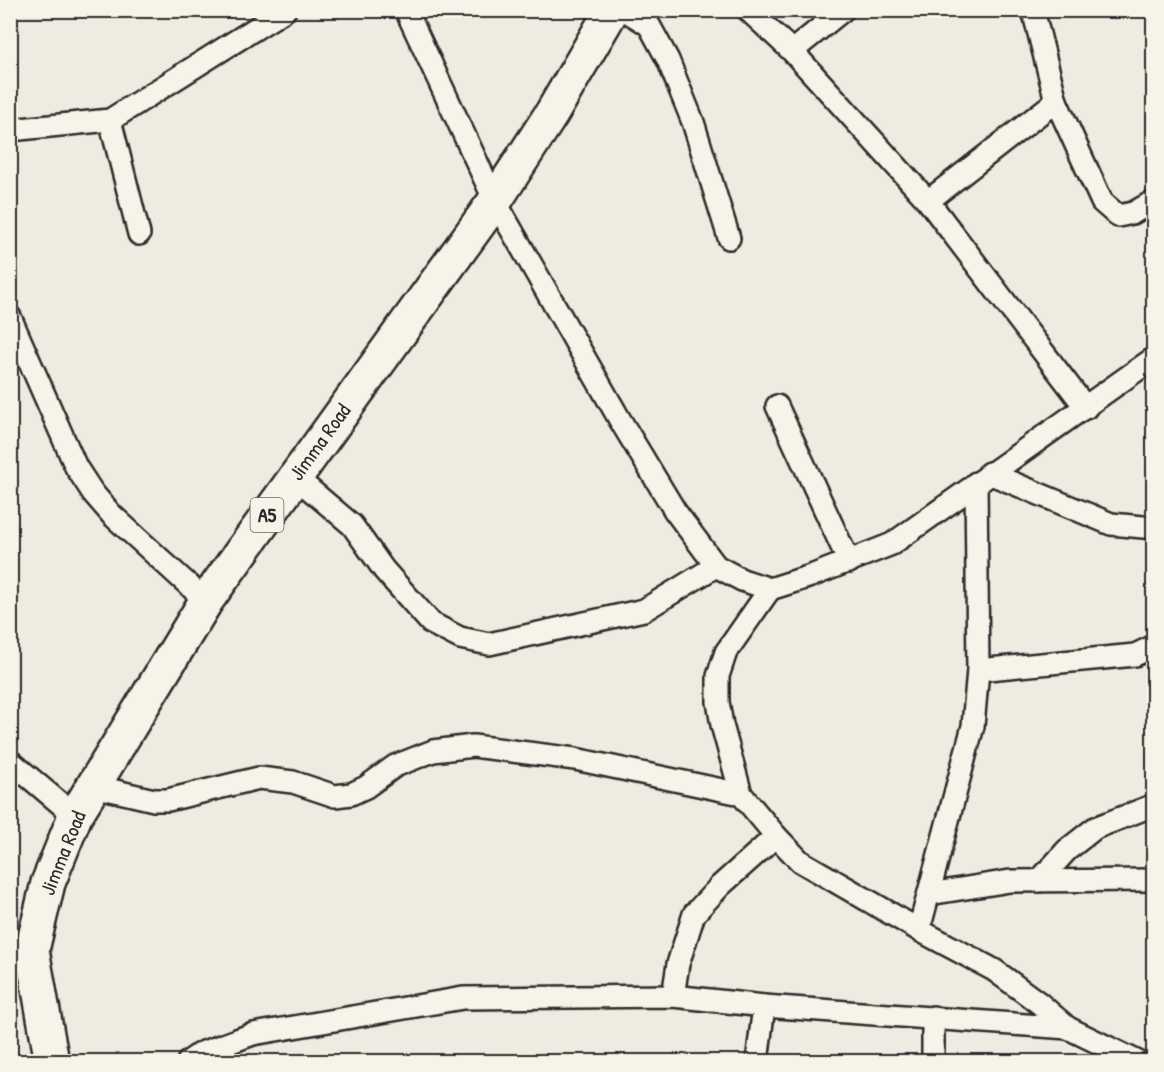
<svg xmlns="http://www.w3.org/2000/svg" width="1164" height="1072" font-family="'Patrick Hand',sans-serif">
<rect width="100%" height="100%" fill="#efebe0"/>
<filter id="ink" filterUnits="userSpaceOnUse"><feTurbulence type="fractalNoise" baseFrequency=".0167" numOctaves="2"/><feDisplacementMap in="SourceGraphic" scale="12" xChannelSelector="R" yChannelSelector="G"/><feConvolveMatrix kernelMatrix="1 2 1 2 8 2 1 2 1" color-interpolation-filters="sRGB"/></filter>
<g filter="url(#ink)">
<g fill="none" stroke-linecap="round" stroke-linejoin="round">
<g stroke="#2b2b2b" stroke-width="26">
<g id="minor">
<polyline points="406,10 495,201 620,420 675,511 716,566 742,580 770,589 811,576 892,544 1154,358"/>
<polyline points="625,10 649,25 668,60 693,122 729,238"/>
<polyline points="748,10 792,51 928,201 1086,408"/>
<polyline points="1033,10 1056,101 1102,202 1118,216 1133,213 1154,201"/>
<polyline points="792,51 843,10"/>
<polyline points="110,120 139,234"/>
<polyline points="10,130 110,120 285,10"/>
<polyline points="928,201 1056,101"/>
<polyline points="10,317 76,467 93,493 112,515 206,601"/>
<polyline points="777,406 849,562"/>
<polyline points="989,473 1111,524 1154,528"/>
<polyline points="294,476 352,525 384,570 431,623 460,638 489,644 644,610 716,566"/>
<polyline points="770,589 726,652 718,676 718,702 722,725 741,794 776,836 800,861 919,930 994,970 1039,1003 1068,1028 1138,1062"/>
<polyline points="978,670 1135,655 1154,646"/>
<polyline points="10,761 75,816"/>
<polyline points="94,786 154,800 168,800 259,778 293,782 335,796 351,794 366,787 395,766 433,751 473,746 575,759 741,794"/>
<polyline points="1039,881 1067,850 1095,828 1154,805"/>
<polyline points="929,894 1010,881 1154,880"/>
<polyline points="919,930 973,726 978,670 976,483"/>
<polyline points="10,951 32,950"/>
<polyline points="673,996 678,964 694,914 720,886 776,836"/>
<polyline points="188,1062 201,1053 253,1034 463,998 673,996 764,1006 1068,1028"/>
<polyline points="757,1062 764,1006"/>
<polyline points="933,1062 933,1017"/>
</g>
</g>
<g stroke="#2b2b2b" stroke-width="38">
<polyline id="trunk" points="52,1062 32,950 48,883 75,816 206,601 495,201 552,113 612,10"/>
</g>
<use href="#minor" stroke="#f7f3e8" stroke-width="21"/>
<use href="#trunk" stroke="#f7f3e8" stroke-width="33"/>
</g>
</g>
<g text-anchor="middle" stroke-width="4.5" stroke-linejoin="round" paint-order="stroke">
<rect fill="#f7f3e8" stroke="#686764" stroke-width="1.5" x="250.5" y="498" width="33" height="34" rx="4.5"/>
<g font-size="20" font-weight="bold" fill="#2b2b2b">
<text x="267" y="522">A5</text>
</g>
<g font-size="21" fill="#2b2b2b" stroke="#f7f3e8">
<text transform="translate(320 442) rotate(-54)" y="7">Jimma Road</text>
<text transform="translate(63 853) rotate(-68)" y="7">Jimma Road</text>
</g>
</g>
<rect width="1164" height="1072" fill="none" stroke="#f7f3e8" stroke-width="36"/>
<rect x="18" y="18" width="1128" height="1036" fill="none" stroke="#2b2b2b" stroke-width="2" filter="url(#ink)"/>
</svg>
